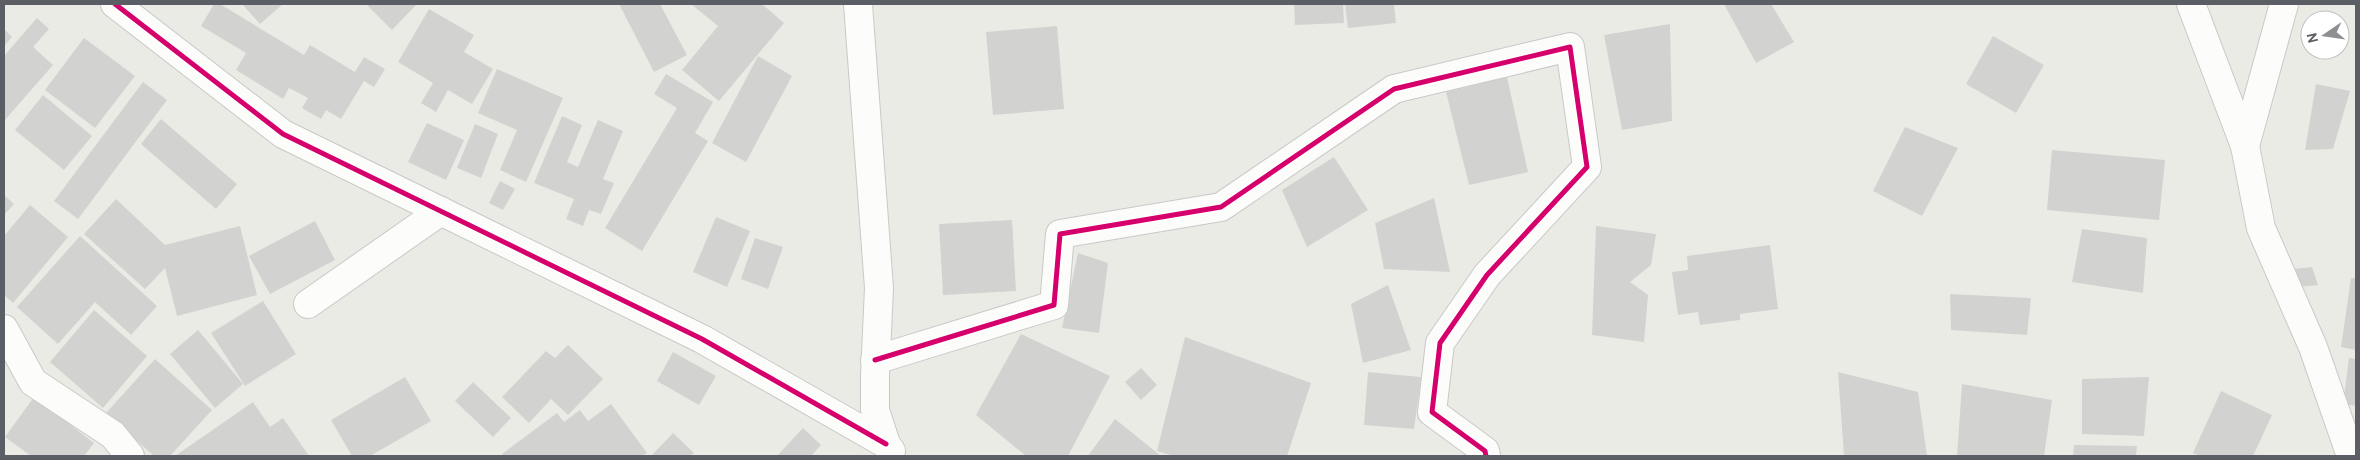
<svg xmlns="http://www.w3.org/2000/svg" width="2360" height="460" font-family="Overpass,sans-serif">
<rect width="100%" height="100%" fill="#ebebe6"/>
<g fill="#d2d2d0">
<polygon points="214,4 220,4 304,55 310,45 355,72 364,57 385,69 374,87 364,81 341,119 326,110 321,119 302,108 308,98 289,88 283,99 236,70 246,53 201,26"/>
<polygon points="242,4 283,4 260,24"/>
<polygon points="366,4 417,4 392,30"/>
<polygon points="619,4 660,4 687,55 654,72"/>
<polygon points="691,4 762,4 784,23 719,101 682,70 718,26"/>
<polygon points="1294,4 1343,4 1344,23 1295,25"/>
<polygon points="1345,4 1394,4 1396,23 1348,28"/>
<polygon points="1724,4 1771,4 1794,42 1756,63"/>
<polygon points="429,9 474,35 464,52 493,69 472,104 448,90 436,112 421,103 433,83 398,62"/>
<polygon points="37,18 49,29 33,47 53,65 4,121 4,56"/>
<polygon points="1670,24 1672,121 1622,130 1604,35"/>
<polygon points="1057,26 1064,109 993,115 986,32"/>
<polygon points="4,29 12,37 4,46"/>
<polygon points="1993,36 2044,65 2016,113 1966,84"/>
<polygon points="84,38 135,76 95,128 45,90"/>
<polygon points="758,56 792,76 746,162 712,143"/>
<polygon points="497,69 563,98 526,182 500,170 517,130 478,113"/>
<polygon points="666,74 713,102 695,133 708,141 642,251 605,228 677,108 654,94"/>
<polygon points="1507,77 1528,172 1469,185 1446,92"/>
<polygon points="143,82 167,100 78,219 54,201"/>
<polygon points="2316,84 2350,91 2333,149 2305,150"/>
<polygon points="43,95 92,136 64,170 15,130"/>
<polygon points="562,116 582,125 567,162 578,167 598,120 623,131 603,179 614,183 601,214 589,210 583,226 566,219 574,199 534,183"/>
<polygon points="161,119 237,184 216,209 141,144"/>
<polygon points="427,123 464,140 446,180 408,162"/>
<polygon points="475,124 498,134 481,178 457,168"/>
<polygon points="1905,127 1958,148 1922,216 1873,191"/>
<polygon points="2052,150 2165,160 2159,220 2047,210"/>
<polygon points="1334,157 1368,210 1307,247 1282,190"/>
<polygon points="500,181 515,189 503,210 489,203"/>
<polygon points="4,195 14,204 4,215"/>
<polygon points="1434,198 1450,272 1384,269 1375,223"/>
<polygon points="116,199 165,245 240,226 257,295 177,316 165,268 145,289 84,234"/>
<polygon points="30,205 68,237 13,303 4,295 4,236"/>
<polygon points="716,217 750,231 727,287 693,272"/>
<polygon points="1012,220 1016,291 943,295 939,224"/>
<polygon points="315,221 335,260 270,294 249,256"/>
<polygon points="1596,226 1656,234 1651,265 1630,282 1648,295 1644,342 1592,335"/>
<polygon points="2082,229 2147,238 2143,293 2072,282"/>
<polygon points="80,236 157,306 131,335 95,302 58,344 17,307"/>
<polygon points="755,238 783,247 768,289 741,279"/>
<polygon points="1770,245 1778,309 1740,314 1740,320 1700,325 1698,312 1678,315 1672,272 1688,270 1687,256"/>
<polygon points="1078,253 1108,263 1099,333 1062,328"/>
<polygon points="2312,267 2318,285 2298,287 2294,269"/>
<polygon points="2351,278 2356,278 2356,350 2341,347"/>
<polygon points="1388,285 1411,350 1363,363 1351,304"/>
<polygon points="1950,294 2031,298 2027,335 1951,330"/>
<polygon points="263,301 296,354 245,386 211,333"/>
<polygon points="94,310 147,356 103,408 50,362"/>
<polygon points="198,330 243,384 215,408 170,354"/>
<polygon points="1021,334 1110,376 1068,456 1026,456 976,415"/>
<polygon points="1185,337 1311,383 1287,456 1174,456 1157,451"/>
<polygon points="568,345 603,379 568,415 551,399 529,423 502,397 546,351 555,358"/>
<polygon points="673,352 716,376 699,405 657,381"/>
<polygon points="2349,358 2356,359 2356,406 2343,404"/>
<polygon points="155,359 212,410 170,456 154,456 106,413"/>
<polygon points="1141,368 1157,385 1141,400 1125,382"/>
<polygon points="1368,372 1421,377 1414,429 1364,425"/>
<polygon points="1838,372 1918,392 1927,456 1844,456"/>
<polygon points="405,377 431,421 370,456 352,456 331,420"/>
<polygon points="2149,377 2144,436 2082,434 2082,379"/>
<polygon points="473,382 511,418 493,437 455,401"/>
<polygon points="1962,384 2052,400 2044,456 1957,456"/>
<polygon points="2221,391 2272,415 2253,456 2200,456 2193,453"/>
<polygon points="34,397 94,443 84,456 31,456 5,437"/>
<polygon points="253,402 270,427 283,418 309,456 175,456"/>
<polygon points="611,404 647,453 642,456 504,456 502,454 557,413 564,422 580,410 588,421"/>
<polygon points="1115,419 1161,456 1088,456"/>
<polygon points="803,428 821,445 811,456 777,456"/>
<polygon points="673,433 694,453 690,456 651,456"/>
<polygon points="2074,445 2137,446 2136,456 2073,456"/>
</g>
<g fill="none" stroke-linecap="round" stroke-linejoin="round">
<g stroke="#c8c9c8" stroke-width="30">
<g id="street">
<polyline points="2191,4 2245,146 2261,228 2313,347 2351,456"/>
<polyline points="2245,146 2284,4"/>
<polyline points="308,304 441,211"/>
<polyline points="4,329 33,382 113,435 130,456"/>
<polyline points="875,360 1054,305 1060,234 1221,207 1394,89 1570,47 1587,167 1487,275 1440,343 1432,412 1485,451 1486,456"/>
</g>
</g>
<g stroke="#c8c8c7" stroke-width="30">
<g id="secondary">
<polyline points="115,4 283,134 702,339 886,444"/>
<polyline points="858,4 879,288 875,375 875,410 886,444 891,451"/>
</g>
</g>
<use href="#street" stroke="#fcfcfb" stroke-width="28"/>
<use href="#secondary" stroke="#fcfcfb" stroke-width="28"/>
<g stroke="#fff" stroke-width="8">
<g id="cycleway">
<polyline points="115,4 283,134 702,339 886,444"/>
<polyline points="875,360 1054,305 1060,234 1221,207 1394,89 1570,47 1587,167 1487,275 1440,343 1432,412 1485,451 1486,456"/>
</g>
</g>
<use href="#cycleway" stroke="#d6006c" stroke-width="5"/>
</g>
<rect width="2360" height="460" fill="none" stroke="#5b5e64" stroke-width="10"/>
<g transform="translate(2325 35) rotate(257)"><circle r="24" fill="#ffffff" stroke="#bdbfc1"/>
<path d="M0-4L9 19L0 12L-9 19Z" fill="#8d8f92"/>
<text y="-8" font-size="14" font-weight="bold" text-anchor="middle" fill="#5b5e64">N</text>
</g>
</svg>
